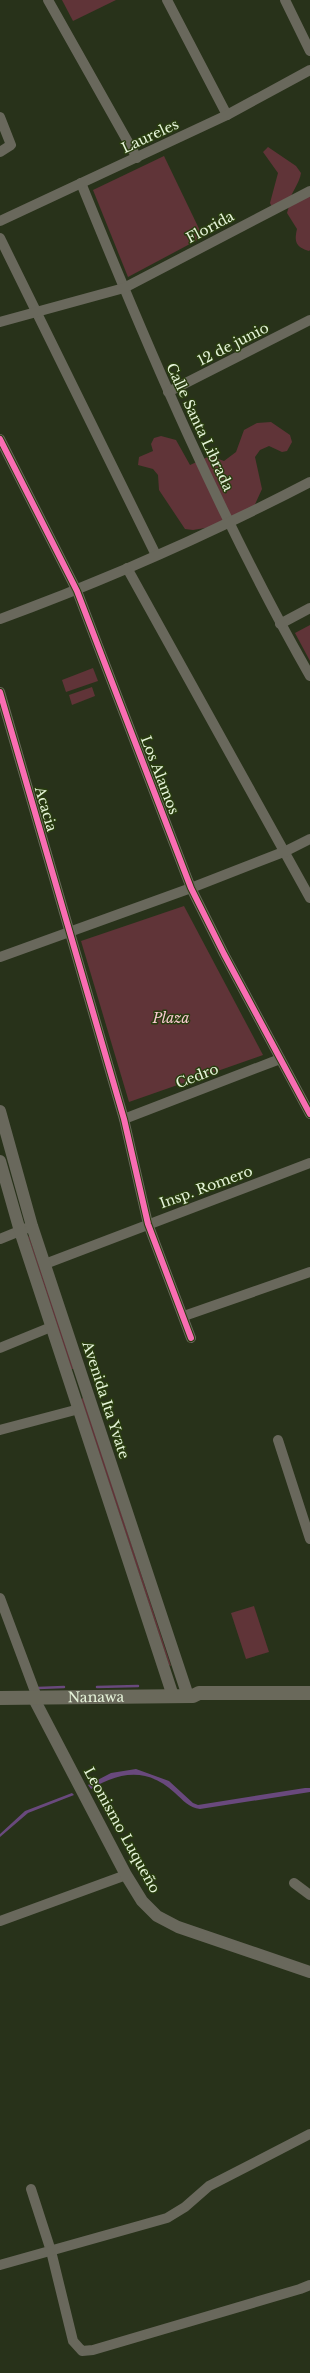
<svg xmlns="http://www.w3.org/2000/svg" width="310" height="2373" font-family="'Libre Baskerville',serif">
<rect width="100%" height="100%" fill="#28321a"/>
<g fill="#603438">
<polygon points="62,0 116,0 73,21"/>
<path d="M 268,147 L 296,166 L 301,173 C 300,182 290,195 287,206 L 273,209 L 270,203 L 278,173 L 263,152 Z"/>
<polygon points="164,156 203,237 128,277 93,190"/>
<path d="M 310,196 L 310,250 L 309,251 C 296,247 294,242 297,229 L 287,213 L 289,206 Z"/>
<polygon points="271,422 290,435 292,442 287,451 282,452 269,446 260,450 255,457 262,489 251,513 229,524 193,530 185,529 159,490 158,475 153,469 138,465 139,457 153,451 151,444 154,438 161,436 176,440 190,465 210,456 224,461 236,452 244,430 257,423"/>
<polygon points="310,625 310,661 295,633"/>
<polygon points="93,668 98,681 66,692 62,680"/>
<polygon points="92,687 95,696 72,705 69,695"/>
<polygon points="184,906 263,1055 129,1102 81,941"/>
<polygon points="29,1236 74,1367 73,1369 71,1369 28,1237"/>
<polygon points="83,1398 84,1398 171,1666 169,1665 81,1399"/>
<polygon points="254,1606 269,1652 246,1659 231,1613"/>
</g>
<g fill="#69497d">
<path d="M 136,1769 L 169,1781 L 193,1803 L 198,1805 L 305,1788 L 310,1788 L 310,1792 L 200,1809 C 189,1808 183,1800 175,1793 C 148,1768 121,1771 91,1789 L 88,1785 L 111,1773 Z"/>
<polygon points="72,1793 74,1795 28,1813 0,1837 0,1834 25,1811"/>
</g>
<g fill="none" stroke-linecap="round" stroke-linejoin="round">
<g stroke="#69497d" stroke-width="2.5">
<polyline points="97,1687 138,1686"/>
<polyline points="38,1688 64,1687"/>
</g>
<g stroke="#69685c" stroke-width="10">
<polyline points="48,0 137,158"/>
<polyline points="167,0 227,115"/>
<polyline points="285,0 310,51"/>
<polyline points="0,117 11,145 0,152"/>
<path d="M 81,183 C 149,351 220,518 310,676"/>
<polyline points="0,221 227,115 310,70"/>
<polyline points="0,238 156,555"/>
<polyline points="0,322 124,288 310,191"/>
<polyline points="168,392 310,320"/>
<polyline points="0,439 77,591 191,888 224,954 310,1114"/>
<polyline points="127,568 310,898"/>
<path d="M 0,619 C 106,580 210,534 310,482"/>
<polyline points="280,624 310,608"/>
<polyline points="0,692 124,1119 148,1224 191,1338"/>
<polyline points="0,957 191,888 286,851 310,839"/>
<polyline points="124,1119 280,1059"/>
<polyline points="0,1239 27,1228"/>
<polyline points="45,1264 310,1163"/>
<polyline points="184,1316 310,1272"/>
<polyline points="0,1348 51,1327"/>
<polyline points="0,1430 79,1409"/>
<polyline points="278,1440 310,1539"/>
<polyline points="0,1598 37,1697"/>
<polyline points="294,1883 310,1895"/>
<polyline points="0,1921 126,1875"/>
<polyline points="31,2189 51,2251 73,2341 82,2351 93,2350 300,2289 310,2285"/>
<polyline points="0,2265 167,2218 185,2207 209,2186 310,2134"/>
</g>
<g stroke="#69685c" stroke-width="12">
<polyline points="0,1111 32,1226 188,1696"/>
<polyline points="0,1161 20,1231 173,1696"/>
<polyline points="33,1697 126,1875 142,1901 157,1916 178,1927 310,1972"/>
</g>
<path stroke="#6a695b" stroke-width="14" id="s1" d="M 0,1698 L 193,1696 L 199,1693 L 310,1693"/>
<g stroke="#293d0f" stroke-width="8">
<g id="cycleway">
<polyline points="0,439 77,591 191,888 224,954 310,1114"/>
<polyline points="0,692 124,1119 148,1224 191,1338"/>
</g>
</g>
<use href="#cycleway" stroke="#f96db3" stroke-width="6"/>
</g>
<g text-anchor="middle" stroke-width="3" stroke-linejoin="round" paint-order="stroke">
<g font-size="14" fill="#e6f4da" stroke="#293d0f">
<text transform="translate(150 136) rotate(-25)" y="5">Laureles</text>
<text transform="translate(210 227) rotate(-28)" y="5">Florida</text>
<text transform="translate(233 344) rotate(-27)" y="5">12 de junio</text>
<text transform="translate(200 427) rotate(65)" y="5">Calle Santa Librada</text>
<text transform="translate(160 775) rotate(69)" y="5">Los Alamos</text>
<text transform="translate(46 809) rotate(74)" y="5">Acacia</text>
<text transform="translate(197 1076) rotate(-21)" y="5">Cedro</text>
<text transform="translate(206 1187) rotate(-20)" y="5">Insp. Romero</text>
<text transform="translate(106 1400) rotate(72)" y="5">Avenida Ita Yvate</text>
<text dy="5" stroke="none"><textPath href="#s1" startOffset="96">Nanawa</textPath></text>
<text transform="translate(122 1830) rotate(61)" y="5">Leonismo Luqueño</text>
</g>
<g font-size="14" font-style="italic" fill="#f9cbd1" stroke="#293d0f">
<text x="171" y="1023">Plaza</text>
</g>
</g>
</svg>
